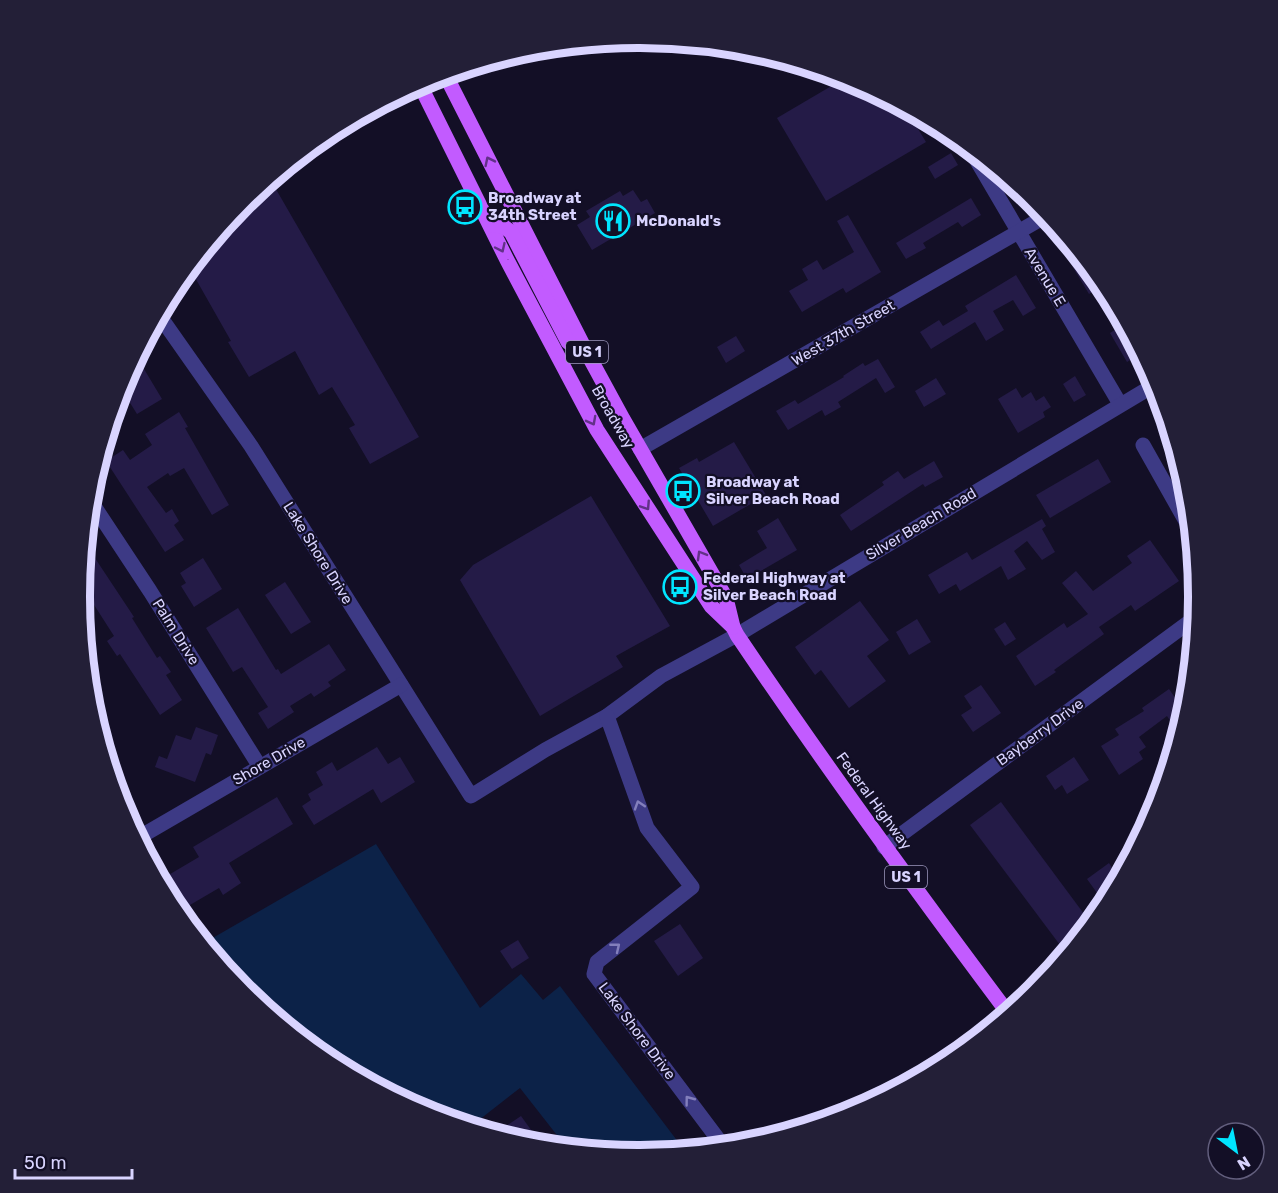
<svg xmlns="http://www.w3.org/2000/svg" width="1278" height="1193" font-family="Rubik,sans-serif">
<rect width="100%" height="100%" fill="#130f26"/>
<polygon fill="#0c2248" points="376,844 480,1008 521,974 543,1000 560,986 685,1151 639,1155 567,1148 520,1088 470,1127 425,1113 328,1061 243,992 204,943"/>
<g fill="#241b47">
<polygon points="845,78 906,109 926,142 826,201 777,118"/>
<polygon points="951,153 958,165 935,179 928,167"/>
<polygon points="273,184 419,437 370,464 349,428 355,425 332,387 319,395 295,351 249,377 228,342 231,341 189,267 244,201"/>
<polygon points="633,190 641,202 647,199 655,213 592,250 577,225 590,217 586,211 620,191 623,196"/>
<polygon points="971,198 981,215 962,227 958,222 923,243 926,248 906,259 896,243"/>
<polygon points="848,215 881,272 846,293 843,288 802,312 789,291 808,280 802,269 817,260 823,270 854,252 837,221"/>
<polygon points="1062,235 1103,285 1089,294 1056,239"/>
<polygon points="1016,275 1036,308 1023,316 1013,300 993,311 1004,330 986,341 975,322 931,349 920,332 939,320 943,326 968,311 965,306"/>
<polygon points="1124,324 1140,354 1127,362 1110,333"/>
<polygon points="736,336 745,351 726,363 717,347"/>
<polygon points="878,359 895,387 885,393 876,378 838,402 841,407 825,416 822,410 788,430 776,411 795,400 798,404 844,377 843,376 863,363 865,366"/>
<polygon points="141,364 162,399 137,414 122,390 128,387 124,380 129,371"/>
<polygon points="1075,376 1086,395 1074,402 1063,384"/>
<polygon points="936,378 946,394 924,407 915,391"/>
<polygon points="1016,388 1022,398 1031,392 1036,401 1044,396 1051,407 1043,412 1045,417 1018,433 998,399"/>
<polygon points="179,412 188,427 185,428 229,505 212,515 184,468 170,476 168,473 147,487 166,513 172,509 179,521 174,525 184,540 165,552 106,461 123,450 130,460 152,445 145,434"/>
<polygon points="734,442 766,495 713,526 679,468 697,458 699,462"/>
<polygon points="1098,459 1111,482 1050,518 1036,495"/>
<polygon points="934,461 943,477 925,487 923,484 851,531 840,515 884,485 882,482 898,471 904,479"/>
<polygon points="591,496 670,626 616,656 623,667 540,716 460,580 473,565"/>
<polygon points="778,518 797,550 747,579 739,565 767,548 757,531"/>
<polygon points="1042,519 1046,526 1042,529 1055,552 1042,560 1027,541 1014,551 1026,569 1008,580 1001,566 960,591 956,584 939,594 928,575 967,552 972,560"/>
<polygon points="1150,540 1179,581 1135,611 1131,605 1099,627 1104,634 1054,670 1056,672 1035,686 1016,656 1064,623 1067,628 1088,614 1062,583 1076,571 1093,591 1132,563 1127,556"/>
<polygon points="85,543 134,617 132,618 157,658 160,656 171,672 166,675 182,700 160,715 120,654 117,656 107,641 114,636 89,597 85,599 80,592"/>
<polygon points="203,558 222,589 194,607 181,586 186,583 180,573"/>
<polygon points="285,582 311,622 291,634 265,595"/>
<polygon points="860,601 889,640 867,656 886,681 849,708 821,670 815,675 795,647"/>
<polygon points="238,608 276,670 278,669 281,674 329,644 346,670 328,682 331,686 314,697 311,693 290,706 294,712 268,729 258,713 268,707 242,667 233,672 206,628"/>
<polygon points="917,619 931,642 909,655 896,632"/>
<polygon points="1005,622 1016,639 1005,646 994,629"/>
<polygon points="981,685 1001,713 973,732 961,715 972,708 964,696"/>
<polygon points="1169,689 1185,712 1184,717 1173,725 1167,716 1139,737 1146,747 1139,752 1143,759 1119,775 1101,746 1119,735 1115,729 1144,711 1142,708"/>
<polygon points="196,727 218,735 211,755 206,753 195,782 155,767 159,756 167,759 176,735 191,740"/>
<polygon points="377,747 388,764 400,757 415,782 381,803 373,789 314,825 302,806 311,800 308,794 323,785 316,772 332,762 337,771"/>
<polygon points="1074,757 1089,780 1067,794 1062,785 1055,790 1046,776"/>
<polygon points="277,797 293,824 229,863 241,883 223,895 219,888 178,912 160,880 199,857 193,847"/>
<polygon points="1001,802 1090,922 1060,945 970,825"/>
<polygon points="1132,854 1127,863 1105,904 1087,879 1109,863 1112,868"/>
<polygon points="680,924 703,958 678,976 654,941"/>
<polygon points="518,940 529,958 512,969 500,951"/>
<polygon points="521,1116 534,1134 533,1137 525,1143 494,1134"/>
</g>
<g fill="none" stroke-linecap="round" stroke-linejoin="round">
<g stroke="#3d3a85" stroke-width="15">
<polyline points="970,149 1120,404"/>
<polyline points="159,315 251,446 471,796 545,750 607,716 661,676 737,635 1156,384"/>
<polyline points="1143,445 1192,532"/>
<polyline points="640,449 1046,216"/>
<polyline points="90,500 150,591 260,767"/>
<polyline points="607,716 647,828 692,887 597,962 594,974 724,1147"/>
<polyline points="138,838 401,685"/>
<polyline points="884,847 1196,617"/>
</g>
<g stroke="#c25bff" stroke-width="15">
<path d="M 445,74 L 586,351 L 623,419 L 726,598 L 733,627 L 737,635 C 824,764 915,889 1008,1013"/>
<polyline points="419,83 507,260 597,430 711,606 733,627"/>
<polyline points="491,225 503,226 511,232 568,342 578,350 586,351"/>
</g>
</g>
<defs><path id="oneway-chevron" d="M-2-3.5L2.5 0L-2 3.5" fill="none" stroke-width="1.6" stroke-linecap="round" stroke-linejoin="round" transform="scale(1.5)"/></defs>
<g stroke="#623188">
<use href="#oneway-chevron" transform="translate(489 161) rotate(-116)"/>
<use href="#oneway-chevron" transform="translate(501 248) rotate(65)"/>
<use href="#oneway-chevron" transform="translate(592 421) rotate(62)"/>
<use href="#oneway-chevron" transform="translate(646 506) rotate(57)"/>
<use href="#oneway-chevron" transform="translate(701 555) rotate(-120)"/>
</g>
<g stroke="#837fbc">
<use href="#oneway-chevron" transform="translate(639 805) rotate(-108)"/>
<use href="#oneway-chevron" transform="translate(616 947) rotate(-39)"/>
<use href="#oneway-chevron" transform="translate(689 1100) rotate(-127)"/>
</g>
<defs>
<g id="bus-ring" transform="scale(1.725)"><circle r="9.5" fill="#130f26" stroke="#00e5ff" stroke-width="1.5"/><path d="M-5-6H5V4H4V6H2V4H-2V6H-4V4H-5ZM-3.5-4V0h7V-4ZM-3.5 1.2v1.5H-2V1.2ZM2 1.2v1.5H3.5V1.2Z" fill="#00e5ff"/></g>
<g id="restaurant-ring" transform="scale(1.725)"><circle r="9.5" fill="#130f26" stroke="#00e5ff" stroke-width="1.5"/><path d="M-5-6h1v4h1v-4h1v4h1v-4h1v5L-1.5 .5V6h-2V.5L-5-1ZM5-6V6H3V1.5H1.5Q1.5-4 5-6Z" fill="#00e5ff"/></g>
</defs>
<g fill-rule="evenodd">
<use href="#bus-ring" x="465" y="207"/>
<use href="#restaurant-ring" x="613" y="221"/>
<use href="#bus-ring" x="683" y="491"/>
<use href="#bus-ring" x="680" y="587"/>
</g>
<g text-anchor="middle" stroke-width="4.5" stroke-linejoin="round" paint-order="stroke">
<g fill="#130f26" stroke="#9e99be" stroke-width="1.5">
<rect x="566" y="341" width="42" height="22" rx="4.5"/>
<rect x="885" y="866" width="42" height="22" rx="4.5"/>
</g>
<g font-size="14" font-weight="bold" fill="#d9d4ff">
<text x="587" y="357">US 1</text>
<text x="906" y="882">US 1</text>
</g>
<g font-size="15" font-weight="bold" fill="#d9d4ff" stroke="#130f26" text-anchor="start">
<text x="488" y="203">Broadway at<tspan x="488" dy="17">34th Street</tspan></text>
<text x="636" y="226">McDonald's</text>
<text x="706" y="487">Broadway at<tspan x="706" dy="17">Silver Beach Road</tspan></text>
<text x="703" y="583">Federal Highway at<tspan x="703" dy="17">Silver Beach Road</tspan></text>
</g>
<g font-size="15" fill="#d9d4ff" stroke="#130f26">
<text transform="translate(1045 277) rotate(59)" y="5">Avenue E</text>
<text transform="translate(843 333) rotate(-30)" y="5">West 37th Street</text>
<text transform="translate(613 417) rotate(60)" y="5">Broadway</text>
<text transform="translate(921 524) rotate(-31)" y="5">Silver Beach Road</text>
<text transform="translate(318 553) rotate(58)" y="5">Lake Shore Drive</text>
<text transform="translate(176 632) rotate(58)" y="5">Palm Drive</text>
<text transform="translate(1040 732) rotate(-36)" y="5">Bayberry Drive</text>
<text transform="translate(269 761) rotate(-30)" y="5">Shore Drive</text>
<text transform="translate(874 801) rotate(54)" y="5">Federal Highway</text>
<text transform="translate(637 1031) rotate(53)" y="5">Lake Shore Drive</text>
</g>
</g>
<path d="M0 0H1278V1193H0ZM638 48H640A548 548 0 0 1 1188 596V597A548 548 0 0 1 640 1145H638A548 548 0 0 1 90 597V596A548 548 0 0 1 638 48Z" fill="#231f37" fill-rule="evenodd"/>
<path fill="none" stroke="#d9d4ff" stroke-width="8" d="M638 48H640A548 548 0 0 1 1188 596V597A548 548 0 0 1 640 1145H638A548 548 0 0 1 90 597V596A548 548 0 0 1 638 48Z"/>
<g transform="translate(1236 1151) rotate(148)"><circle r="28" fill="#130f26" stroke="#625e7d" stroke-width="1.5"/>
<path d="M0-4.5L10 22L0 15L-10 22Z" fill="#00e5ff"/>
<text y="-9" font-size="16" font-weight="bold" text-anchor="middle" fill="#d9d4ff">N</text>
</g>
<path d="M15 1169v9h117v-9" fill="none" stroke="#d9d4ff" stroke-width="3"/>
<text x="24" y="1169" font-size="18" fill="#d9d4ff" stroke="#130f26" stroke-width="4.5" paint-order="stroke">50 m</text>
</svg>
